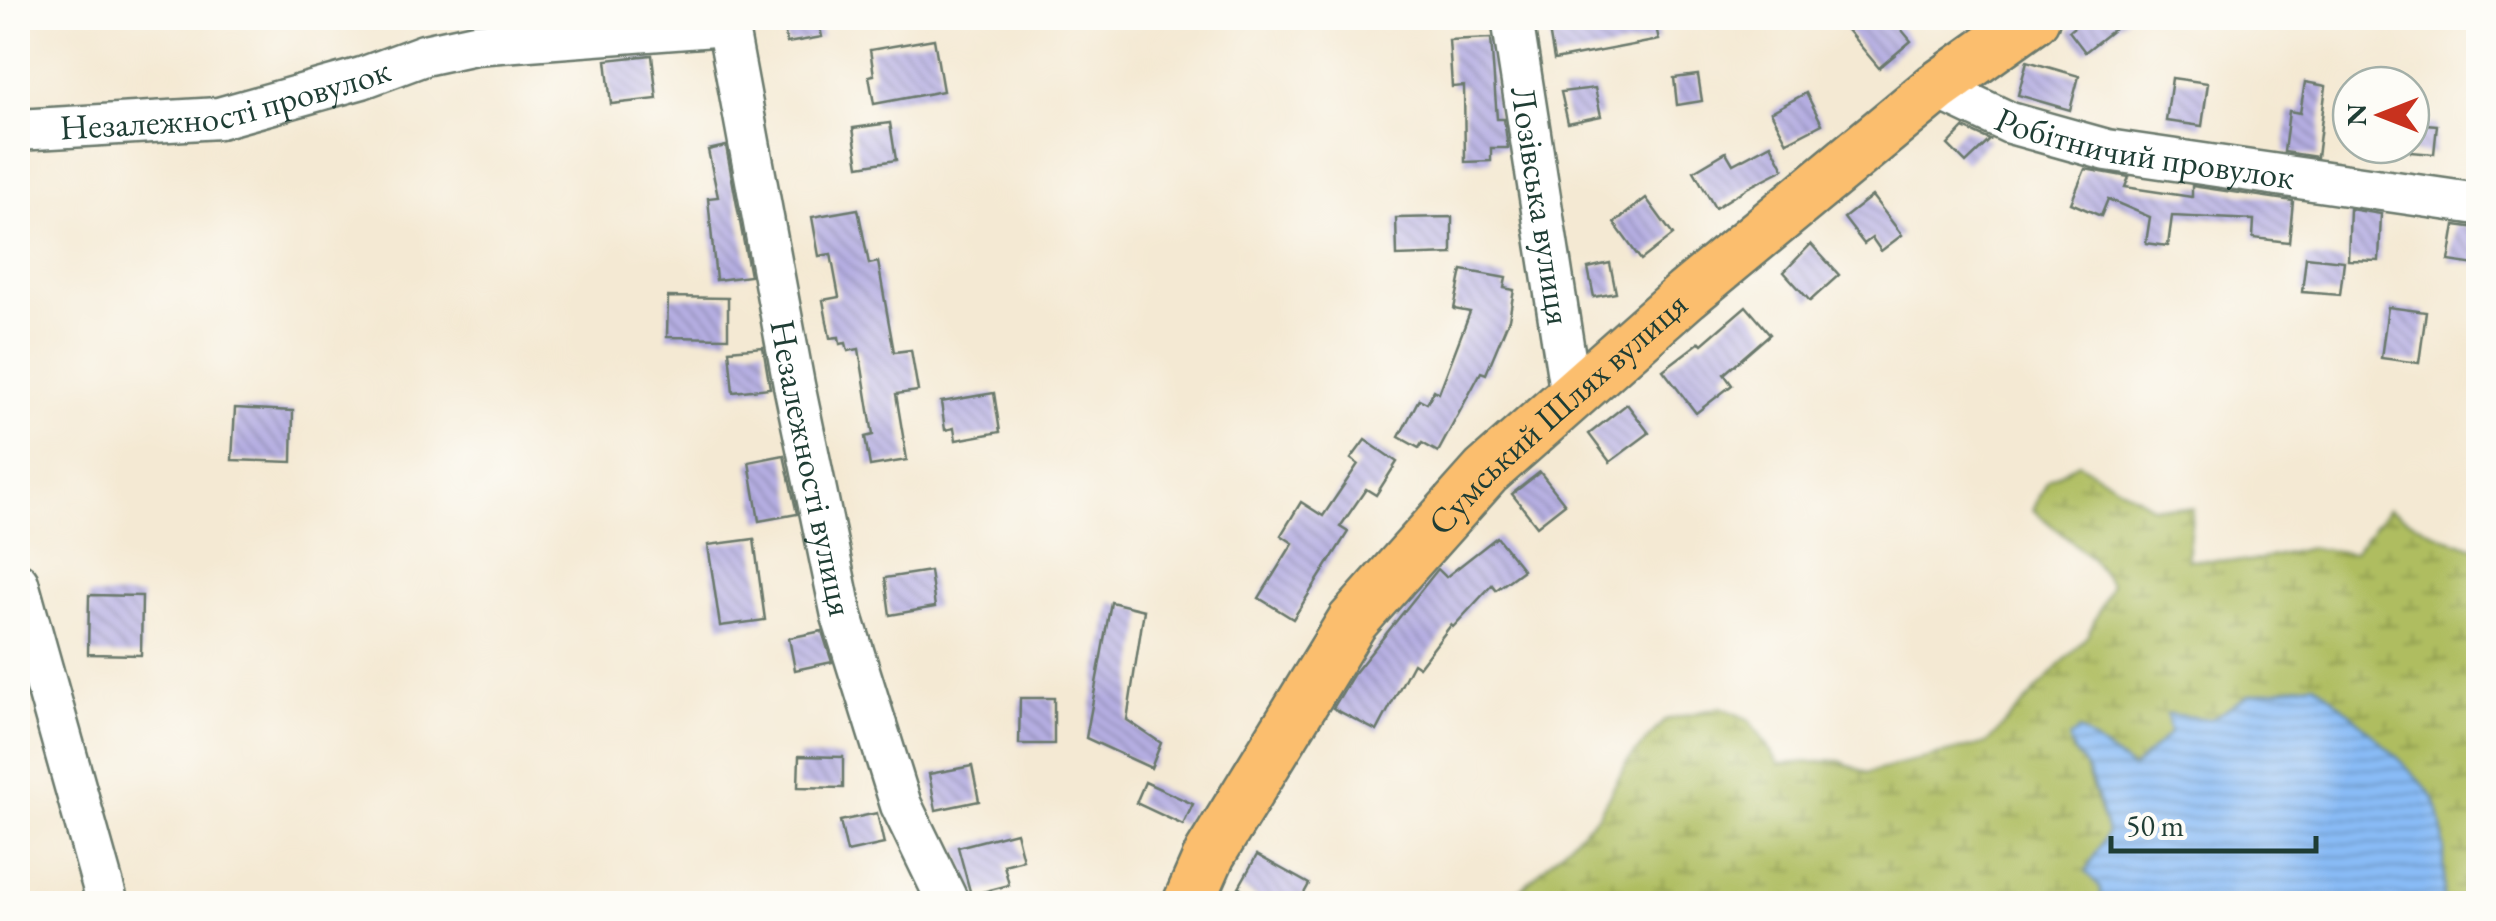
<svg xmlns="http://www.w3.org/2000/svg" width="2496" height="921" font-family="'EB Garamond',serif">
<defs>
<pattern id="wetland-marsh" width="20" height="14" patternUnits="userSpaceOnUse" patternTransform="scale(2.5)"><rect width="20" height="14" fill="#afbd60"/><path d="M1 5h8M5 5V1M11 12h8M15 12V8" fill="none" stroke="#8e9b50"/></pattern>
<pattern id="water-rules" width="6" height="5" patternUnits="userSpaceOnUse" patternTransform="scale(2.5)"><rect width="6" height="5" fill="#89bbf6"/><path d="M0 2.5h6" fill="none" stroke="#6f99c8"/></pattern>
<pattern id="building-back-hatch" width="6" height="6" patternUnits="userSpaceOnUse" patternTransform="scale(2.5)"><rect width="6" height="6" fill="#b5aee2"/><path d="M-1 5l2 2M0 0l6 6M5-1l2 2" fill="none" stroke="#938fb8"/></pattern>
</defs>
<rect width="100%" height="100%" fill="#fdfcf7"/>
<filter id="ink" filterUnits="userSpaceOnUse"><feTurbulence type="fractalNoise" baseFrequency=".01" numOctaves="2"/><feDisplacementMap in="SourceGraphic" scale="20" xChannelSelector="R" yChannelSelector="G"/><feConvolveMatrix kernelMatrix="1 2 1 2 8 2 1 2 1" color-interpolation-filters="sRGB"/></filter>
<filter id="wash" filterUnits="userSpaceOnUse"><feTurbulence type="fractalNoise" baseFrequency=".0048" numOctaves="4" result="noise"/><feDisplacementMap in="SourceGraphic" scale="40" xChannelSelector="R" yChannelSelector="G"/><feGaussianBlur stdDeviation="2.25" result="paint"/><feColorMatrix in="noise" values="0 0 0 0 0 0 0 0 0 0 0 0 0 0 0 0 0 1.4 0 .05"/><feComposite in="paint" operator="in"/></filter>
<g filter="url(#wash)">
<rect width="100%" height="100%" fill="#f4e9d3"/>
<path fill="url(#wetland-marsh)" stroke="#677d4a" stroke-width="2.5" d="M 2078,463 L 2152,506 L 2193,509 L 2187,559 L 2248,562 L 2310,548 L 2353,553 L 2388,509 L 2445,538 L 2478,549 L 2478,879 L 2467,903 L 2439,903 L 2443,898 C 2444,867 2447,834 2437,805 C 2430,784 2337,701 2315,683 L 2249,695 L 2211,719 L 2168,714 L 2170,733 L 2132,769 L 2080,731 L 2072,751 L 2084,765 L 2107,832 L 2086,871 L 2100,888 L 2102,903 L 1506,904 L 1599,814 L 1626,764 L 1665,720 L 1721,707 L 1750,720 L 1779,764 L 1840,761 L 1867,773 L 1987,743 L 2088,635 L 2111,584 L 2090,557 L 2033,510 L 2048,480 Z"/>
<path fill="url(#water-rules)" stroke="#547c95" stroke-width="2.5" d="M 2315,683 C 2337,701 2430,784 2437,805 C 2447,834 2444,867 2443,898 L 2439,903 L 2102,903 L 2100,888 L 2086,871 L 2107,832 C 2101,811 2096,787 2086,768 C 2080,757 2072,752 2069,739 L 2079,730 L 2132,769 L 2170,733 L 2167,714 L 2211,719 L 2249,695 Z"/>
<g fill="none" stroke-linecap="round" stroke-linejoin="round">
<polyline stroke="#89bbf6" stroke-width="9" points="323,902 323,904"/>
</g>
<g id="blocks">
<g fill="url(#building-back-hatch)">
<polygon points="782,18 818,18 822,37 787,43"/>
<polygon points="1547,18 1654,18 1659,40 1554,60"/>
<polygon points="1837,18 1892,18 1911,41 1879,68"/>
<polygon points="2086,18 2128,18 2085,52 2069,31"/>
<polygon points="1491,38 1497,119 1504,119 1508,148 1491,148 1491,161 1465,162 1464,86 1452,87 1449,40"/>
<polygon points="934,39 943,91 874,104 869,76 874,75 870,50"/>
<polygon points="652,55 657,99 611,104 606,60"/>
<polygon points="2027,61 2079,76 2070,110 2018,95"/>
<polygon points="1698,75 1702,101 1677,105 1674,78"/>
<polygon points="2172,78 2208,83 2202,126 2166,121"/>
<polygon points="2305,82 2326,86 2317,157 2284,152 2289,111 2300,113"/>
<polygon points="1595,88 1601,116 1568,123 1561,92"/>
<polygon points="1806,93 1822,124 1787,142 1771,112"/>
<polygon points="890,123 896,160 859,166 853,128"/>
<polygon points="2411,123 2437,125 2434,154 2411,152"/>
<polygon points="1964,128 1990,140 1966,163 1948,145"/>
<polygon points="1771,144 1784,169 1747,188 1715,208 1694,171 1726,152 1733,164"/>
<polygon points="726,146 750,276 716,280 708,198 718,197 708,150"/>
<polygon points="2085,169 2129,177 2125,187 2192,197 2192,186 2293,201 2289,242 2253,238 2254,220 2172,216 2168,246 2146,243 2150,217 2108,199 2101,216 2071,203"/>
<polygon points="1872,196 1902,235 1881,251 1872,238 1864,244 1844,218"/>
<polygon points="1646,198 1673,235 1641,260 1614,223"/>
<polygon points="858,209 869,264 878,262 894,352 911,350 918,391 896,394 907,460 870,466 865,437 873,435 859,349 848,351 846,343 840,344 839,337 830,338 823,300 839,297 831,254 819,256 812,217"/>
<polygon points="2350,209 2381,214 2379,261 2348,260"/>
<polygon points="1452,217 1452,254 1397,256 1396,218"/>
<polygon points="2455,225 2478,228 2476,265 2449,261"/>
<polygon points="1811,244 1839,275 1810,301 1784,272"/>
<polygon points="2306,257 2344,261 2340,295 2302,292"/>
<polygon points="1610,263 1616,293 1594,297 1588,268"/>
<polygon points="1462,270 1506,278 1504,288 1514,290 1509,319 1486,374 1481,372 1438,452 1422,443 1419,448 1399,437 1419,399 1427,403 1434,390 1439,393 1470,312 1454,309"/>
<polygon points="668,297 728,298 728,338 667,337"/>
<polygon points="1746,306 1770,334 1724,374 1732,385 1696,413 1663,370 1700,342 1702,344"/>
<polygon points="2388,307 2426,312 2419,363 2381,358"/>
<polygon points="763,347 770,388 733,392 729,350"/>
<polygon points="994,393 1000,432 956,440 954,428 945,430 941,402"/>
<polygon points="1627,404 1649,433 1610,462 1589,434"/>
<polygon points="235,408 293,411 292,462 232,460"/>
<polygon points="1365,440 1397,462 1376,495 1366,489 1340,527 1348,532 1293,619 1259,598 1293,543 1281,535 1301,502 1323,516 1358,464 1351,459"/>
<polygon points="784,455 797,514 759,521 749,462"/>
<polygon points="1540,472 1565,504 1537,526 1512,494"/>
<polygon points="1497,537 1523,570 1496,590 1492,585 1453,627 1451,625 1419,667 1413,663 1377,731 1333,708 1353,675 1438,569 1446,577"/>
<polygon points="754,539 765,620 720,626 708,545"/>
<polygon points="930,571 935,607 890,615 885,578"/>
<polygon points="89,595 142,596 141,655 88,654"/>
<polygon points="1111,602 1144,610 1127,720 1161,743 1151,768 1086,738"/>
<polygon points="822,631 832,662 795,670 789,638"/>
<polygon points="1020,698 1054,698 1054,744 1019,744"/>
<polygon points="799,756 843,757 843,788 798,787"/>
<polygon points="972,766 979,801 936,810 929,774"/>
<polygon points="1145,782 1193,804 1183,825 1136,803"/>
<polygon points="877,813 884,844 847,852 840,821"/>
<polygon points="1016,832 1023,860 1004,865 1009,885 971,895 958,847"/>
<polygon points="1257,855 1309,884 1298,904 1269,904 1239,887"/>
</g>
</g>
</g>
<g filter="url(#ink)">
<use href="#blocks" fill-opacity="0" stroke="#6a796c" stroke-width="2.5"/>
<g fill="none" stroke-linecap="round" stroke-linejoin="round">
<g stroke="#6a796c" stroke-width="45">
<g id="minor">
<path id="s1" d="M 726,18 L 794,385 L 842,616 L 901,805 L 949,904"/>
<path id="s2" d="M 1512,18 L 1571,396"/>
<path id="s3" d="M 1936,88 L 2010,123 L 2107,150 L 2478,204"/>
<path id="s4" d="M 18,130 L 219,118 L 362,78 L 424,55 L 475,44 L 727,25"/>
<polyline points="18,583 108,904"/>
</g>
</g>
<g stroke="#6a796c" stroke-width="55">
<g id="major">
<path id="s5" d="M 1188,904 L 1210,854 L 1352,622 L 1486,472 L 1686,295 L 1936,88 L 2034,18"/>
</g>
</g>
<use href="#minor" stroke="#fff" stroke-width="40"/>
<use href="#major" stroke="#fbbe6e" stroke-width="50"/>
</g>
</g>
<g text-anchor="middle" stroke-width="8" stroke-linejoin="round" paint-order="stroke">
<g font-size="35" fill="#1f3d34" stroke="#fdfcf7">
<text dy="12" stroke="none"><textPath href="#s4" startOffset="210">Незалежності провулок</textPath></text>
<text dy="12" stroke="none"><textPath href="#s3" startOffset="220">Робітничий провулок</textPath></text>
<text dy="12" stroke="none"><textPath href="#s2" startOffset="190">Лозівська вулиця</textPath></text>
<text dy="12" stroke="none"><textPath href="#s5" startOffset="620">Сумський Шлях вулиця</textPath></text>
<text dy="12" stroke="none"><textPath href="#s1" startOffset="458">Незалежності вулиця</textPath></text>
</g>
</g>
<rect width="2496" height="921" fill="none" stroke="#fdfcf7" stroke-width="60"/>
<g transform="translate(2381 115) rotate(270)"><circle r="48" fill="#fdfcf7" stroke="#a4b0a9" stroke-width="2.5"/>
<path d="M0-8L18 38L0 25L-18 38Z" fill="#c8321e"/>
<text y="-15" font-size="28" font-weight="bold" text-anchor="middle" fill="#1f3d34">N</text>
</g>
<path d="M2111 836v15h205v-15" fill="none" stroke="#1f3d34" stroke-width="5"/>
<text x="2126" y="836" font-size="30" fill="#1f3d34" stroke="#fdfcf7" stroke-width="8" paint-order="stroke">50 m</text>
</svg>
